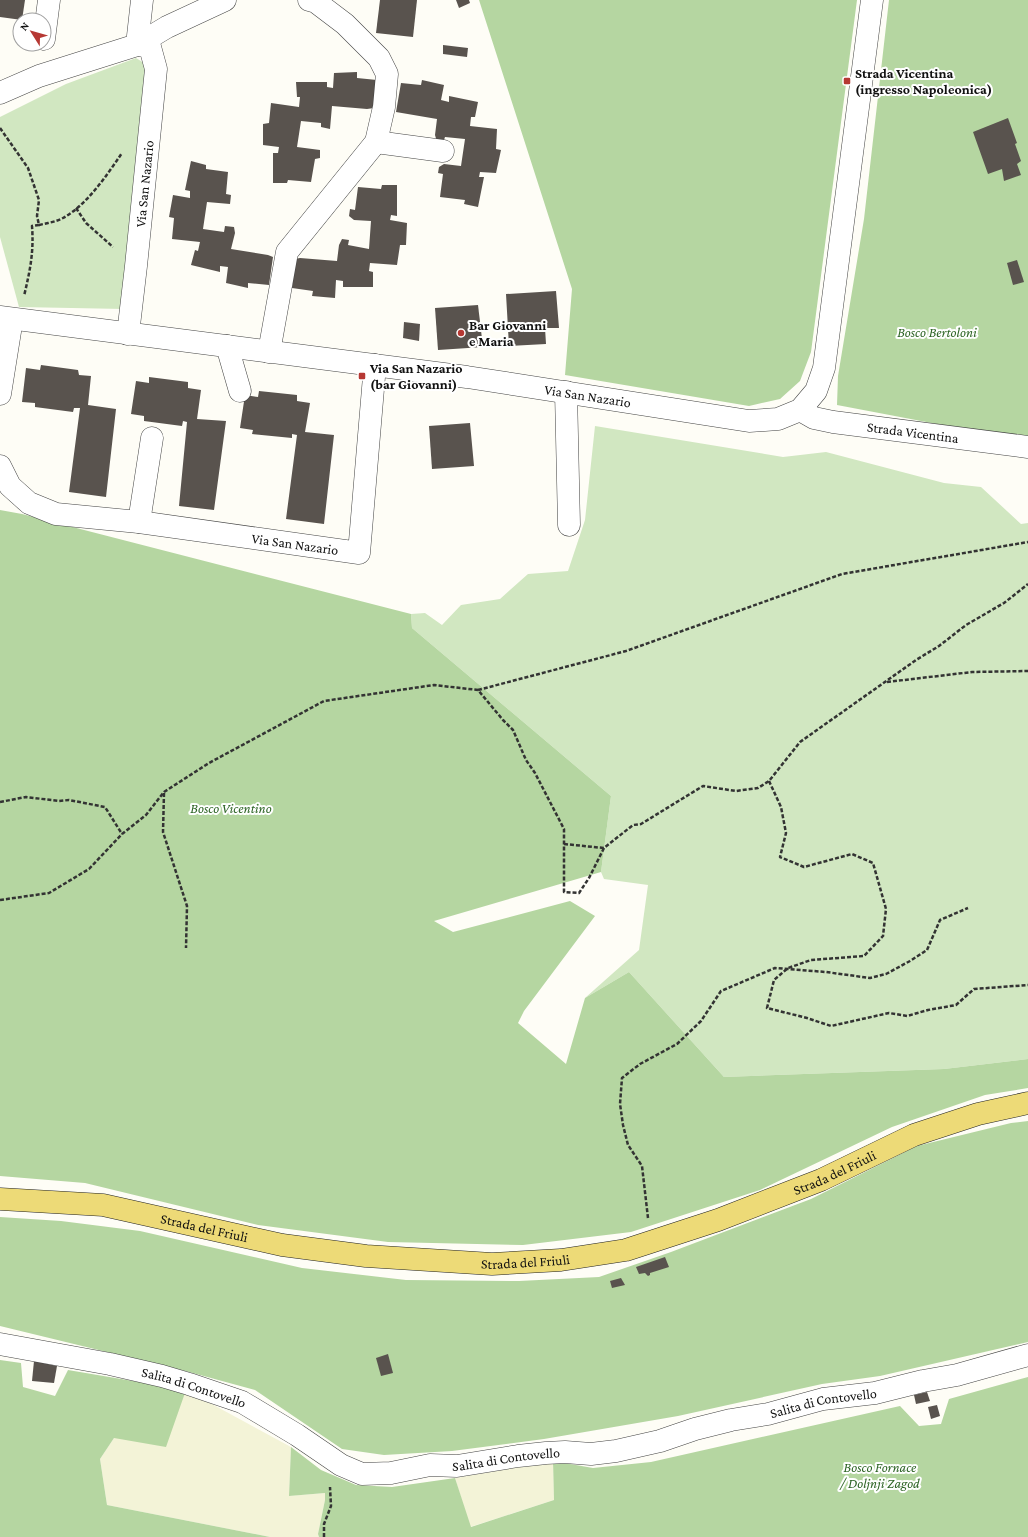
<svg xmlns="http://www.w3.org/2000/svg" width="1028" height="1537" font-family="'Crimson Pro',serif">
<rect width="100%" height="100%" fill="#fefdf6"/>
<g fill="#f3f3d7">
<polygon points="186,1390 291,1447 289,1496 325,1493 325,1500 318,1534 319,1537 270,1537 107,1505 100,1459 114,1438"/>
<polygon points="553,1461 554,1500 470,1527 455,1478"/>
</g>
<g fill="#d1e7c1">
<polygon points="136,58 144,63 147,77 124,309 19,307 0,237 0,117 66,84"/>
<polygon points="595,426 783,457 826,452 944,483 981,487 1021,524 1028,523 1028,1059 944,1069 724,1077 629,972 585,998 639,950 648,885 604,879 601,872 611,796 412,628 411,614 425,613 442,625 461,605 500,599 528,574 568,571 585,520"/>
</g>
<g fill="#b5d6a1">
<polygon points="479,0 857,0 811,352 800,381 780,399 749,406 565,375 572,289"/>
<polygon points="889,0 1028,0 1028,438 979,432 837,405 838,376 864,219"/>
<polygon points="0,510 22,514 411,614 412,628 611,796 601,872 434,921 453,932 570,901 595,916 524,1011 518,1023 566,1064 585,998 629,972 724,1077 944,1069 1028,1059 1028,1088 985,1095 892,1127 760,1190 631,1232 523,1245 388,1242 258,1225 85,1183 0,1176"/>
<polygon points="1028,1121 1028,1342 880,1376 822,1384 678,1416 544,1439 452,1451 384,1455 342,1449 255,1390 189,1372 0,1326 0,1217 61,1221 140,1231 302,1268 406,1280 519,1281 599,1277 671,1252 811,1199 917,1146 1011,1123"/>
<polygon points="0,1360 21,1363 23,1387 55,1396 68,1370 186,1390 166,1447 114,1438 100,1459 107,1505 270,1537 0,1537"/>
<polygon points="1028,1377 1028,1537 319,1537 318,1534 325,1500 325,1493 289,1496 291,1447 321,1470 356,1485 392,1487 455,1478 471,1527 554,1500 553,1461 593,1468 651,1462 900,1406 919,1426 941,1424 949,1399"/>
</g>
<g fill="#59534e">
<polygon points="0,0 25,0 22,20 0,17"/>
<polygon points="380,0 417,0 413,37 376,33"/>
<polygon points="456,0 469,0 470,3 459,8"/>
<polygon points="443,45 468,48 467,57 443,54"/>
<polygon points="357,72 357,78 377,80 374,108 367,109 332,106 330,129 321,127 321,123 301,121 297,147 320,150 320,158 315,159 311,182 288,180 287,183 273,183 273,153 278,153 279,147 263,145 263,124 269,123 271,103 299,107 300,97 297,97 296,82 327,82 327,87 333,88 334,73"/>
<polygon points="422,80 444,85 441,100 449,102 449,96 478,102 475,117 471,117 470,126 497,129 496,149 501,150 496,173 480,172 479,177 484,177 478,207 464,204 465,200 440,197 443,174 438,173 439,167 444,164 461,166 465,139 445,137 443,143 437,142 435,135 437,119 396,112 401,83 421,85"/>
<polygon points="1008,118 1017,143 1015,144 1021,161 1017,164 1021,175 1004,181 1002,169 988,174 973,132"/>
<polygon points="191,161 206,165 206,169 228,172 226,194 231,195 230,204 207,202 203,229 224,232 225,226 234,227 235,233 231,249 268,255 273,257 269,285 248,283 248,288 226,283 228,267 220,266 220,272 191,265 195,250 198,251 200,242 172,239 174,218 169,217 173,195 190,198 190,191 185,190"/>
<polygon points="382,185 397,185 397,216 391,215 390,220 407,223 406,245 400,245 397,265 370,263 369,271 373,272 373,287 343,287 343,281 336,280 335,298 312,296 313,291 292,288 295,259 300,258 337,261 339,245 342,239 349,240 348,245 369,249 371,221 354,220 349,216 350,209 355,210 358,187 381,189"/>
<polygon points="1017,260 1024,282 1013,285 1007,263"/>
<polygon points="556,291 559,328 545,328 546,344 509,346 506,294"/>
<polygon points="478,305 483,347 438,350 435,308"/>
<polygon points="404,322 420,324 419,341 403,338"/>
<polygon points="41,365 78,370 79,375 91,376 88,405 116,409 106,497 69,492 80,408 74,408 73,412 35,407 35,403 22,402 26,368 40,370"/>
<polygon points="149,377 188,382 188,388 201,390 197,419 226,421 214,510 179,506 187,422 183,421 182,426 144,421 144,416 131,414 136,381 149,383"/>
<polygon points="259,391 297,395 297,401 310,403 305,432 334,435 324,524 286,519 297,435 292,434 292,438 252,434 253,430 240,428 245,395 258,397"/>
<polygon points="470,423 474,466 432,469 429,426"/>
<polygon points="665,1257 669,1267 650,1273 650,1275 648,1276 645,1273 639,1274 636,1267"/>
<polygon points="621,1278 625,1285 612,1288 610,1281"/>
<polygon points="388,1354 393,1373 381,1376 376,1358"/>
<polygon points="34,1361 57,1366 54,1383 32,1381"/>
<polygon points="927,1392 930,1401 916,1404 914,1395"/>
<polygon points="937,1405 940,1416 931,1419 928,1407"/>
</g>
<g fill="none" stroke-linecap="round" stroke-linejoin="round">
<g stroke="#444" stroke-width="23">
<g id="minor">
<polyline points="44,39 49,0"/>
<polyline points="0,93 39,76 137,45 167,27 225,0"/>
<polyline points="376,142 443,151"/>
<path id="s1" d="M 0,317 L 467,377 L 749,421 L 778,419 L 800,410 L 816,391 L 824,368 L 872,0"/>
<path id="s2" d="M 128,334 L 136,266 L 156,69 L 150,47 L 137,45 L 142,0"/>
<polyline points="227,346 240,391"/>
<polyline points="269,352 287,252 376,142 384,107 387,74 379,58 345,24 316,2 309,0"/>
<polyline points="566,392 569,525"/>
<polyline points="0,394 12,319"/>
<path id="s3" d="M 800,410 L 814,418 L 833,422 L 1028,447"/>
<path id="s4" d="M 0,466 L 10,486 L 29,503 L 56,514 L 139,522 L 359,553 L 375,365"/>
<polyline points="139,522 152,438"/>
<path id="s5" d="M 0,1344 L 110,1364 L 162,1376 L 189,1384 L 242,1402 L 297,1435 L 341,1465 L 362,1474 L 391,1473 L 430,1465 L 457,1466 L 518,1456 L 546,1453 L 565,1452 L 591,1454 L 616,1451 L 660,1441 L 695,1429 L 731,1420 L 768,1414 L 823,1399 L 875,1393 L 923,1381 L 957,1375 L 1028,1355"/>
</g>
</g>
<g stroke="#222" stroke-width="23">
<g id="major">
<path id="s6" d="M 0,1199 L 103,1205 L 282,1245 L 366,1256 L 492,1264 L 561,1260 L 626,1250 L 718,1220 L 821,1180 L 914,1135 L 978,1114 L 1028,1103"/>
</g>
</g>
<g stroke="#333" stroke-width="2.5" stroke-dasharray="4 2" stroke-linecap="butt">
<path d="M 0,128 L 28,168 L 39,200 L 37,216 L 39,225 L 32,226 C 34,252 30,271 24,296"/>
<polyline points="76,208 86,223 113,247"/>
<path d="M 39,225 C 47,223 56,222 63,218 C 87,205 107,175 122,153"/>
<polyline points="887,682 972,672 1028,671"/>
<polyline points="478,690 626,651 842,574 1028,542"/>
<polyline points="769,781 781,807 786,833 780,857 804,867 852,854 873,863 886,909 883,936 864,956 811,960 788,968 774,980 767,1008 807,1018 831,1026 889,1013 907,1016 928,1010 956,1005 974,989 1028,985"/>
<polyline points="164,793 163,832 187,906 186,948"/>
<polyline points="0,802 26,797 59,801 69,800 105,807 122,834"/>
<polyline points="564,844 604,848"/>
<polyline points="0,900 49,893 89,869 122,834 146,815 164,792 209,763 324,701 434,685 478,690 503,720 513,730 526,760 535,773 564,829 564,892 579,893 589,878 604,848 633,825 641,824 703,786 736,791 758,788 769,781 800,742 916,660 939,646 966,625 1004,603 1028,584"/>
<polyline points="648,1218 642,1166 628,1145 623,1125 620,1104 622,1078 640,1064 677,1044 701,1021 721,991 775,968 826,972 870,978 886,974 910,961 927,950 940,920 968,908"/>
<polyline points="324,1537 324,1524 331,1506 330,1487"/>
</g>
<use href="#minor" stroke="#fff" stroke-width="22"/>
<use href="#major" stroke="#edda77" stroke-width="22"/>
</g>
<g fill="#b63833" stroke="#fff" stroke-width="1.5">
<rect x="843" y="77" width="8" height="8" rx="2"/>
<circle cx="461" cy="333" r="4"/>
<rect x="358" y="372" width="8" height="8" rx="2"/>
</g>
<g text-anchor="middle" stroke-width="4" stroke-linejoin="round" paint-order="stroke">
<g font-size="14" font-weight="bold" fill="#111" stroke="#fff" text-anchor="start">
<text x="855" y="78">Strada Vicentina<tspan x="855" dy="16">(ingresso Napoleonica)</tspan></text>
<text x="469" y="330">Bar Giovanni<tspan x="469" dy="16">e Maria</tspan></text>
<text x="370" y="373">Via San Nazario<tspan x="370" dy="16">(bar Giovanni)</tspan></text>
</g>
<g font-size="14" fill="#111" stroke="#fff">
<text dy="5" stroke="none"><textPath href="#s2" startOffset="151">Via San Nazario</textPath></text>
<text dy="5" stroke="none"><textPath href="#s1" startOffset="593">Via San Nazario</textPath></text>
<text dy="5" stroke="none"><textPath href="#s3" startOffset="116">Strada Vicentina</textPath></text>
<text dy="5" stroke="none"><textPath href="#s4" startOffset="318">Via San Nazario</textPath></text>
<text dy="5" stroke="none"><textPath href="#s6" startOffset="855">Strada del Friuli</textPath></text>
<text dy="5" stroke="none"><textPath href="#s6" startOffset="207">Strada del Friuli</textPath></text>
<text dy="5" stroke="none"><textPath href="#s6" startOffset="531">Strada del Friuli</textPath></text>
<text dy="5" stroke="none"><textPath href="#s5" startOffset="199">Salita di Contovello</textPath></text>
<text dy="5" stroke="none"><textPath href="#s5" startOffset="859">Salita di Contovello</textPath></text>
<text dy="5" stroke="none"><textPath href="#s5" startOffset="535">Salita di Contovello</textPath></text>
</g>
<g font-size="14" font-style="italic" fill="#2d6425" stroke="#fff">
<text x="937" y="337">Bosco Bertoloni</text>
<text x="231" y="813">Bosco Vicentino</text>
<text x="880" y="1472">Bosco Fornace<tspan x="880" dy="16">/ Doljnji Zagod</tspan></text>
</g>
</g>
<g transform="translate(32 32) rotate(307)"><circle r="19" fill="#ffffff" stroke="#a0a0a0"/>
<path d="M0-3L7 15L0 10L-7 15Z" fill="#b63833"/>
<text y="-6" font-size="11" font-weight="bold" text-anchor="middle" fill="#111111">N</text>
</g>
</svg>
